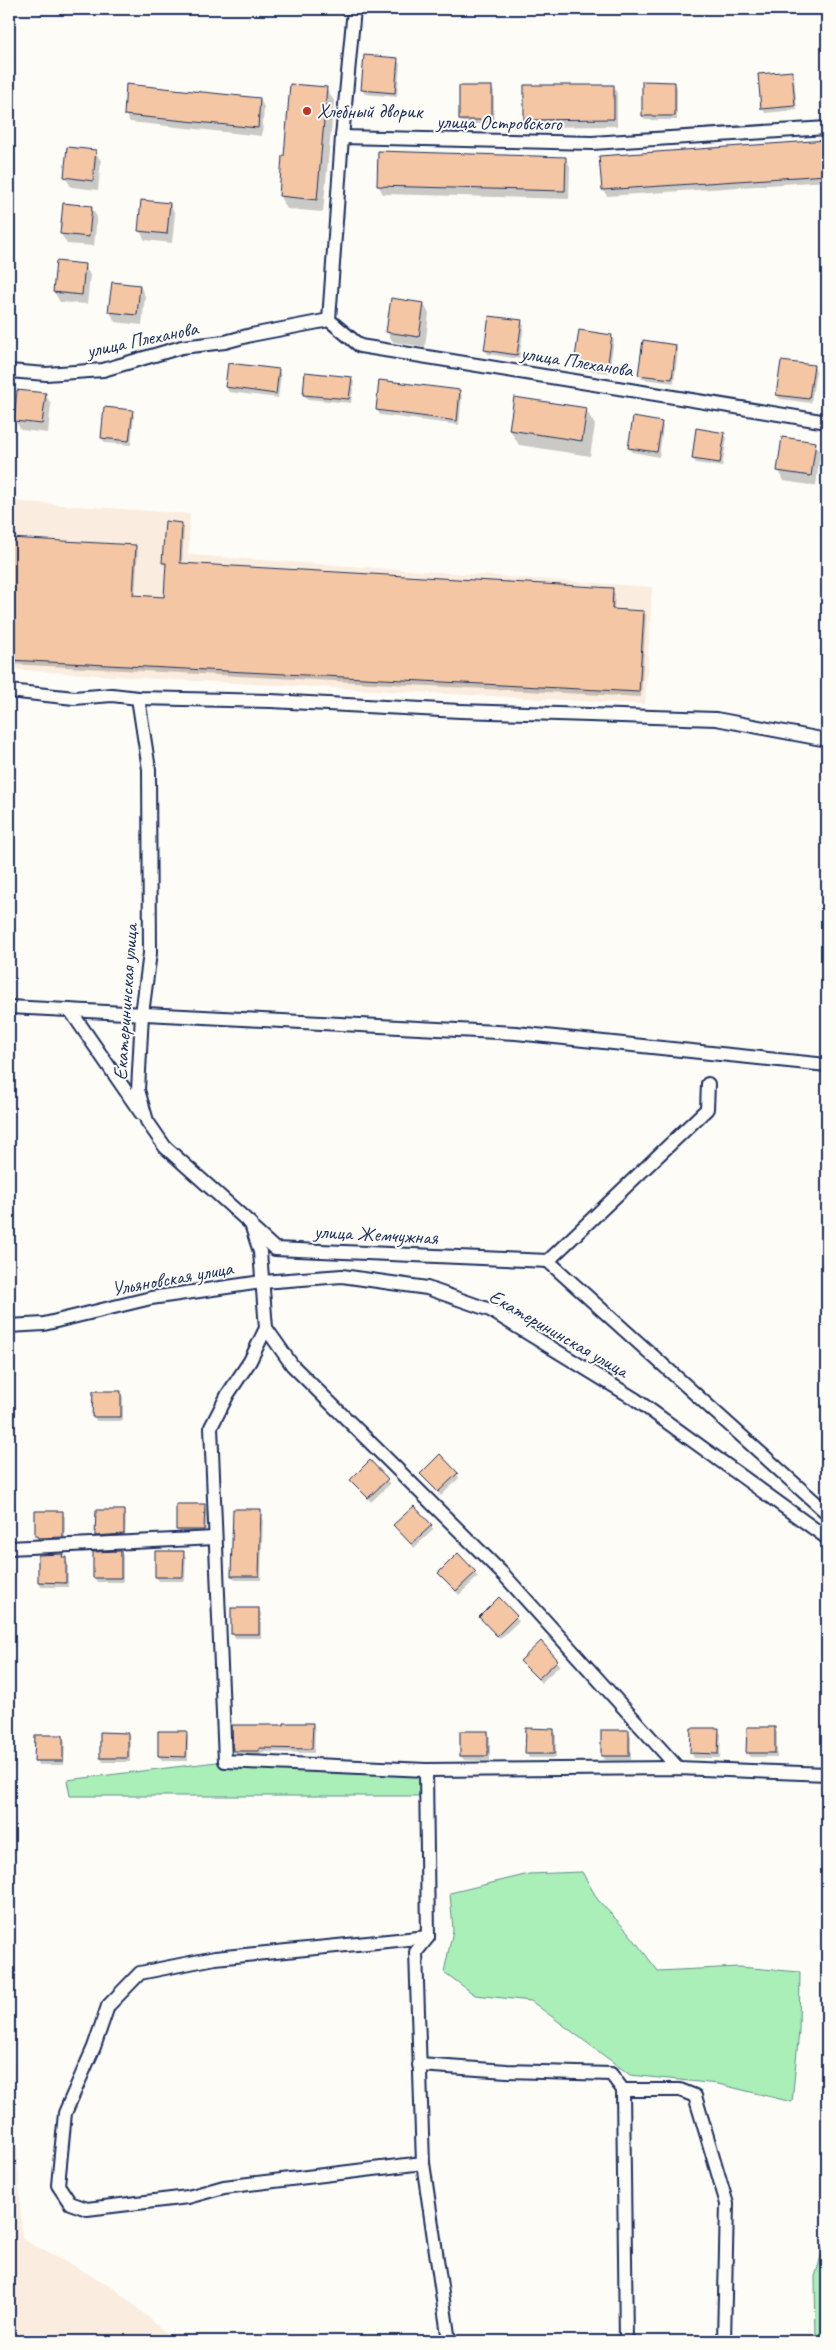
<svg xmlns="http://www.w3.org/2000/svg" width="836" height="2350" font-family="Caveat,sans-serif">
<rect width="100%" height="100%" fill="#fdfcf7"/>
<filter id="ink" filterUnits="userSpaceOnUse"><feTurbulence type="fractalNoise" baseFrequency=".02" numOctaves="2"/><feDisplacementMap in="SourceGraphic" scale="10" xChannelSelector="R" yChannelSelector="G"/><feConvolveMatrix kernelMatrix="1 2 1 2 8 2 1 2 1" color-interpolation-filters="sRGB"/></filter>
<g filter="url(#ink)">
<g fill="#faecde">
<polygon points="9,501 190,514 188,555 652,587 645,704 160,679 9,669"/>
<polygon points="9,1990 22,2239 113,2287 168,2335 170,2341 9,2341"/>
</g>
<g fill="#aaeeb8" stroke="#628e8b">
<polygon points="225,1761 419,1775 421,1796 70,1796 67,1780"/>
<polygon points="582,1872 598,1900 629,1933 658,1971 739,1967 800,1972 799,2031 792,2102 718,2084 630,2075 531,2001 475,1995 444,1972 453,1930 450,1893 529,1874"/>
<polygon points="827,2236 827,2341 816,2341 815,2277"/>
</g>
<g fill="#0003">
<polygon points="397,60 400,64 397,97 365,94 363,90"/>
<polygon points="791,73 794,77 797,110 765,113 762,108"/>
<polygon points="675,83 677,87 677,120 645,120 643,116"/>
<polygon points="613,86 617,93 617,126 529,127 525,119"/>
<polygon points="491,87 494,91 494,124 463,124 460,120"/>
<polygon points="326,88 334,101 323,212 287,209 280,196 284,157"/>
<polygon points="260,99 264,107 262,136 130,122 125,114"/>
<polygon points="827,141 827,181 607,196 603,190 601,157"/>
<polygon points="68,148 95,151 101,161 98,190 71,187 65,177"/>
<polygon points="565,158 570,166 569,199 383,194 378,185"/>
<polygon points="170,204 175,214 172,243 145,240 139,230"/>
<polygon points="91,207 97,217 94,246 67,244 61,234"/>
<polygon points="84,265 90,275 87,304 60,302 54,292"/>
<polygon points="113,283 140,286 145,296 142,325 115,322 110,312"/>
<polygon points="424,304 429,314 425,347 393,342 387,332"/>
<polygon points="521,321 524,326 519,359 488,354 485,350"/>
<polygon points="611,336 614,340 609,373 577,369 575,364"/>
<polygon points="676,346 678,351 674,383 642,379 640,374"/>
<polygon points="814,366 816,371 811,403 780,399 777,395"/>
<polygon points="278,370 281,375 278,398 229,392 226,387"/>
<polygon points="351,378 354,382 351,403 307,399 304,394"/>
<polygon points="380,381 459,391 462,395 459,425 380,415 377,410"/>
<polygon points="45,394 51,404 48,433 21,430 15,420"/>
<polygon points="586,410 595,425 590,456 519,445 510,430"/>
<polygon points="132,412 134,416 131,445 105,443 102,438"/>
<polygon points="661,423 663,427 659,457 632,452 629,448"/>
<polygon points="724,434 727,438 722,467 696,463 693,459"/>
<polygon points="815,443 820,453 816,486 784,481 779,471"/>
<polygon points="182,524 184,528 182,565 612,590 615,594 614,610 644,612 646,616 641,697 9,664 9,539 135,546 138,550 135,596 165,598 167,567 163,562"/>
<polygon points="120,1393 123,1397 123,1421 96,1421 94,1416"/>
<polygon points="370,1462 390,1484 371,1502 352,1480"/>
<polygon points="457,1473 459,1478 441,1496 421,1474"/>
<polygon points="204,1506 207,1510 206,1534 180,1534 177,1530"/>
<polygon points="261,1510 263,1515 261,1580 235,1580 232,1575"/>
<polygon points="123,1511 126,1516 125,1539 99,1540 96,1535"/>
<polygon points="62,1512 65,1517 65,1542 38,1541 36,1536"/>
<polygon points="431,1525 433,1530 414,1548 395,1526"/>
<polygon points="121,1552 123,1556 123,1582 97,1582 94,1577"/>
<polygon points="183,1553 186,1557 185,1581 159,1581 156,1577"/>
<polygon points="62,1555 68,1563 68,1587 41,1587 39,1582"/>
<polygon points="458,1555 478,1577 459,1595 439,1573"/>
<polygon points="499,1599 519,1621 500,1639 480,1617"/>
<polygon points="259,1610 261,1614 261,1638 235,1638 232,1634"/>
<polygon points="541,1643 560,1665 541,1683 522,1661"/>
<polygon points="312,1724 315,1729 314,1753 261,1752 261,1755 237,1755 234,1750 233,1726"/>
<polygon points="774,1728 777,1733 777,1757 750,1757 748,1752"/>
<polygon points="692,1729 718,1729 721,1734 720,1758 694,1758 691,1753"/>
<polygon points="553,1730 556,1734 556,1758 529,1758 527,1754"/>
<polygon points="628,1731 631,1736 631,1760 604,1760 602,1755"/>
<polygon points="159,1732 186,1732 188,1737 188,1761 162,1761 159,1756"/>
<polygon points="488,1732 490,1737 490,1761 464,1760 461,1756"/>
<polygon points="128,1734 130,1738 130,1762 103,1762 101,1758"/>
<polygon points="62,1736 65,1741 64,1765 38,1765 36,1760"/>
</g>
<g fill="#f4c6a3" stroke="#1b2f5e">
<polygon points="364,55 398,58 395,93 361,90"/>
<polygon points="792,71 795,106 761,109 758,74"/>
<polygon points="642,81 675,82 675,116 642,116"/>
<polygon points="126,84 260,98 258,128 124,115"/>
<polygon points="290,84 327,87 317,200 279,196 282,156 284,156"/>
<polygon points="524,85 614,85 614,119 524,120"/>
<rect x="459" y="86" width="33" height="34"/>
<polygon points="827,140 827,175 602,190 599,156"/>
<polygon points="67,147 96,150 93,181 64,177"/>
<polygon points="378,151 566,157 565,191 377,186"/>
<polygon points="141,200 170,203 167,234 138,231"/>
<polygon points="63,203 92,206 89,237 60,234"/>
<polygon points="56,261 85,264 82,295 53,292"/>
<polygon points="112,282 140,285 137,315 108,312"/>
<polygon points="391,298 424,303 419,337 386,332"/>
<polygon points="489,316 522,320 517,355 484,350"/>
<polygon points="579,330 612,335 607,369 574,364"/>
<polygon points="643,340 676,345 672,379 638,375"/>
<polygon points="781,361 814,365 809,399 776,395"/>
<polygon points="228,363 279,369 276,394 225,387"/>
<polygon points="305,372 352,377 349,399 303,395"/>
<polygon points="379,380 460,390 457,421 376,410"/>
<polygon points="17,390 46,393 42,424 14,421"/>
<polygon points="514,397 587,408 582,441 509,430"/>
<polygon points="104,407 133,410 129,441 101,438"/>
<polygon points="633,417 662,422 657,452 628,448"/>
<polygon points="696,428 725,433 720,463 692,459"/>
<polygon points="782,437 816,442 811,476 777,471"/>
<polygon points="165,521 182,523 180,563 613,588 612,609 644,611 639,692 9,660 9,538 136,545 133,595 164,597 166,563 162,563"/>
<polygon points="93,1391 121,1391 121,1417 92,1417"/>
<polygon points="440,1454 458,1473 438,1492 420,1474"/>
<polygon points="370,1460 388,1479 368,1498 350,1480"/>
<polygon points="176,1504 205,1504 204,1530 176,1530"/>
<polygon points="414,1506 432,1525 411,1544 393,1525"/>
<polygon points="233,1509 261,1509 259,1576 231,1576"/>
<polygon points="96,1510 124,1510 124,1534 95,1536"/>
<polygon points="35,1511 63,1511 63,1537 38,1538 38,1536 35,1536"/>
<polygon points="121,1551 121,1578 93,1578 93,1552"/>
<polygon points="155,1551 184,1551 183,1577 155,1577"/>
<polygon points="458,1553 476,1572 456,1591 438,1573"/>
<polygon points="63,1554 62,1557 66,1557 66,1583 38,1582 38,1555"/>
<polygon points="499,1597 517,1616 497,1636 479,1617"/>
<rect x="231" y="1608" width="28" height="26"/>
<polygon points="541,1641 558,1660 538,1679 520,1661"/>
<polygon points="284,1723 313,1723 312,1749 259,1748 259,1751 233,1751 232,1725 284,1725"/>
<polygon points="747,1727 775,1727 775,1753 746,1753"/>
<polygon points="526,1728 554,1729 554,1754 525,1754"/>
<polygon points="691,1728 719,1728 718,1754 690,1753"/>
<rect x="601" y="1730" width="28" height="26"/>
<polygon points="158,1731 187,1731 186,1757 158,1756"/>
<rect x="460" y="1731" width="28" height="25"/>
<polygon points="100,1732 128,1733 128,1758 100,1758"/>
<polygon points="35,1735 63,1735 63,1761 34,1761"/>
</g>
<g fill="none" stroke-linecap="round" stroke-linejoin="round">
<g stroke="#1b2f5e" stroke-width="16">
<g id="minor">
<polyline points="342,137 354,9"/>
<polyline points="329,320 360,346 827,422"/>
<polyline points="9,371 46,374 103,370 182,347 225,342 251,335 329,320 342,137 592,143 827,128"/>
<polyline points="9,691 74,698 112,695 138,698 271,701 460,711 716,719 827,740"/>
<polyline points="138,698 149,769 150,953 142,1014 138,1090 147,1121 165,1147 251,1224 260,1252 266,1328 250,1361 228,1394 211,1427 225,1761 426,1770 428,1937 416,1952 423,2163 449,2341"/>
<polyline points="9,1007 516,1033 827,1065"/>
<polyline points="70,1010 141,1113"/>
<polyline points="253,1229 275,1249 548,1261 707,1109 708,1084"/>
<polyline points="548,1261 827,1513"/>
<polyline points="9,1326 44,1324 151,1298 262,1282 342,1276 427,1288 490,1310 635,1399 827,1538"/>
<polyline points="266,1328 292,1365 504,1575 678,1768"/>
<polyline points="9,1548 215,1538"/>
<polyline points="426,1770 678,1768 827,1774"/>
<polyline points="419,2065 507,2071 611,2074 623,2090 626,2341"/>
<polyline points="623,2090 680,2090 695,2096 727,2204 724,2341"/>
<polyline points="423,2163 224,2187 188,2197 87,2209 70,2203 58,2185 65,2113 94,2047 108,2006 140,1973 215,1958 428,1937"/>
</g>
</g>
<use href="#minor" stroke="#fdfcf7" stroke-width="12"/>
</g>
</g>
<circle fill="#c8321e" stroke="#fdfcf7" stroke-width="2" cx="307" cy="111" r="5"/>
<g text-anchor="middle" stroke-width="4" stroke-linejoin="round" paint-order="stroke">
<g font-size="20" fill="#1b2f5e" stroke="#fdfcf7" text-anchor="start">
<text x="317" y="118">Хлебный дворик</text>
</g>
<g font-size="20" fill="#1b2f5e" stroke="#fdfcf7">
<text transform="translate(499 122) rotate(1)" y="7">улица Островского</text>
<text transform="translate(142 339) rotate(-12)" y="7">улица Плеханова</text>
<text transform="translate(577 361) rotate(9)" y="7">улица Плеханова</text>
<text transform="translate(125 1002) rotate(-86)" y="7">Екатерининская улица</text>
<text transform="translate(376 1234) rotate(3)" y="7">улица Жемчужная</text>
<text transform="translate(172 1278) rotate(-10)" y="7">Ульяновская улица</text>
<text transform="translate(559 1333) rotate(30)" y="7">Екатерининская улица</text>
</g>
</g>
<rect width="836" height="2350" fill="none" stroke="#fdfcf7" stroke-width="30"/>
<rect x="15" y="15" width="806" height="2320" fill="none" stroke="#1b2f5e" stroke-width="2" filter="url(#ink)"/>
</svg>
